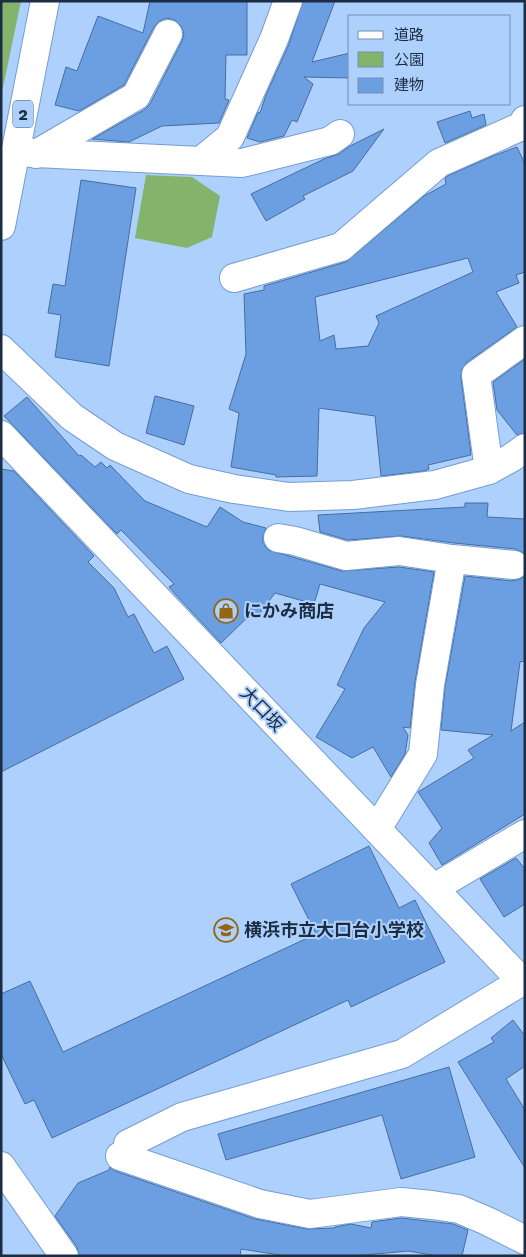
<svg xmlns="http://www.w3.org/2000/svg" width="526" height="1257" font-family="'Work Sans','Noto Sans JP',sans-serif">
<rect width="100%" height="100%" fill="#aed0fc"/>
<g fill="#84b46c">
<polygon points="1,1 21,1 1,97"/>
<polygon points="146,175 192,177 220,196 212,237 187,248 135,238"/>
</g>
<g fill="#6c9fe2" stroke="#476d9e" fill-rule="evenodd">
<polygon points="150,1 247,1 247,55 226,55 225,99 229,100 219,123 162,126 129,142 92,139 144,110 150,104 182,41 184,34 181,26 175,20 167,18 159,21 154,27 124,85 79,111 55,105 66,67 77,71 98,16 143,33"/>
<polygon points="303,1 335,1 312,62 350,53 350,78 304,77 313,84 297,122 292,120 284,136 260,142 247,138 258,112 260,113 266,95 289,44"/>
<polygon points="470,111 472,118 484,114 486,125 445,143 437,122"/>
<polygon points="384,129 353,171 303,196 305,199 266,221 251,194 324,159 339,154 350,146"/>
<path d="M 517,147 L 525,164 L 525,272 L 516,275 L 519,283 L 496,292 L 517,327 L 467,362 L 462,369 L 461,377 L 471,455 L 428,465 L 429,469 L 424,471 L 381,476 L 375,416 L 319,408 L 317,476 L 276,477 L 276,475 L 231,467 L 239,413 L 229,409 L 246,354 L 244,294 L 264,290 L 264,286 L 346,262 L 424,196 L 446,184 L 445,179 L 447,176 L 493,156 ZM 468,258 L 473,272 L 376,316 L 379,323 L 368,346 L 336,349 L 334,335 L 320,341 L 315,297 Z"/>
<polygon points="81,180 136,188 109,366 55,357 61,315 48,313 53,284 65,286"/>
<polygon points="525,359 525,433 517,435 497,410 493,382"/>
<polygon points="155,396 194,406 184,445 146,433"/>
<polygon points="27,397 79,456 81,455 95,467 101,462 107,468 110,465 145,501 207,527 220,507 243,522 266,528 263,536 263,543 268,550 342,571 399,567 434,572 415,682 410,728 403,727 408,735 405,754 391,777 373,747 352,758 316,737 345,689 337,685 364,628 385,602 320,584 314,604 275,593 257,617 253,612 221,643 175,594 169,587 174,584 121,530 117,534 4,416"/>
<polygon points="1,469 14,471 94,556 88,562 114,588 128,617 134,614 154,653 167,646 184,679 1,772"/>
<polygon points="465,503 488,503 487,517 525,519 525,554 516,549 454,543 401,536 348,540 320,532 318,515 465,507"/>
<polygon points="465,576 512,581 520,579 525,576 525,661 520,662 511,731 525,722 525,814 442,865 429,843 442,828 418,792 474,758 468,750 493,735 441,730 445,687"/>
<polygon points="369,846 399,908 415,900 445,962 351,1007 348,1000 52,1138 34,1100 25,1104 1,1054 1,994 30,981 63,1052 316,934 291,884"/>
<polygon points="516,858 525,869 525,904 504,917 480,879"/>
<polygon points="513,1020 525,1036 525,1066 506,1079 525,1110 525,1168 458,1062 494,1042 491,1038"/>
<polygon points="449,1067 475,1157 401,1179 382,1115 226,1160 218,1134"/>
<polygon points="110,1167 115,1171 255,1219 307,1229 334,1228 335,1227 351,1224 371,1228 372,1222 401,1218 453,1224 468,1230 462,1256 438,1256 408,1251 353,1256 286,1256 241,1249 240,1256 79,1256 77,1247 55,1216 78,1183 109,1170"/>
</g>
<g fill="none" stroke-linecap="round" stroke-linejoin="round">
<g stroke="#759dd2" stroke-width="30">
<g id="street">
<polyline points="15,152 242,163 330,141 340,134"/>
<polyline points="36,154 136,96 168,34"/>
<polyline points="202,160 230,137 274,39 288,1"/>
<polyline points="234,278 341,247 439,163 522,126 525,120"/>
<polyline points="1,349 72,417 115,446 189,479 234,489 289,497 353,495 435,485 489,470 511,458 525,448"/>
<polyline points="489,470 476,375 525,340"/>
<polyline points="278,538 295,541 346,556 399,551 452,559 514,565"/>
<polyline points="377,829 423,754 430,685 452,559"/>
<polyline points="434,888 525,834"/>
<polyline points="128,1144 182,1117 402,1054 524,980"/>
<polyline points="120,1156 260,1204 310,1214 401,1202 432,1205 459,1209 487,1221 525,1240"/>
</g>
</g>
<g stroke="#759dd2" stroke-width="30">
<g id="secondary">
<polyline points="1,435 514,973 525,981"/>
<polyline points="1,1166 64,1256"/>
</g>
</g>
<g stroke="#759dd2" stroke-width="30">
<polyline id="primary" points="1,226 45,1"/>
</g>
<use href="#street" stroke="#fff" stroke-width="28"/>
<use href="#secondary" stroke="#fff" stroke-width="28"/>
<use href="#primary" stroke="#fff" stroke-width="28"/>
</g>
<defs>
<g id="shop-ring" transform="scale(1.25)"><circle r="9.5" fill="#aed0fc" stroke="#946613" stroke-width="1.5"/><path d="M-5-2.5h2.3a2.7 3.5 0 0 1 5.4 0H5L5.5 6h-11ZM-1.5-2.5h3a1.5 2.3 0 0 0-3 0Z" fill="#946613"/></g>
<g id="school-ring" transform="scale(1.25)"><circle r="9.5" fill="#aed0fc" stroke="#946613" stroke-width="1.5"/><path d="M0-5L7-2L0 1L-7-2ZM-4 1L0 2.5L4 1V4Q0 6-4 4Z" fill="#946613"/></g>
</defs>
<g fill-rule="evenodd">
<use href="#shop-ring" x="226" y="611"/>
<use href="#school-ring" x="226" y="930"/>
</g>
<g text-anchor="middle" stroke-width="4" stroke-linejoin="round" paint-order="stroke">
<rect fill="#aed0fc" stroke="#485d7a" stroke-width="1" x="13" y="100.5" width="20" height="27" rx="4"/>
<g font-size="16" font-weight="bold" fill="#1c2c42">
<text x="23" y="120">2</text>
</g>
<g font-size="18" font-weight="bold" fill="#1c2c42" stroke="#aed0fc" text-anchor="start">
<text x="244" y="617">にかみ商店</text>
<text x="244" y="936">横浜市立大口台小学校</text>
</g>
<g font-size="18" fill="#1c2c42" stroke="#aed0fc">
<text transform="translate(262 709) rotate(46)" y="6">大口坂</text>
</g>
</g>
<rect width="526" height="1257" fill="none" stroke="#1c2c42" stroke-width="5"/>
<rect x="348" y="15" width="162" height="90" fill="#aed0fc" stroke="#748eb2"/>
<rect x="358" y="31" width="25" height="8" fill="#ffffff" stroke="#748eb2"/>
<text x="394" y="40" font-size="15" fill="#1c2c42">道路</text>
<rect x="358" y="52" width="25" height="15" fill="#84b46c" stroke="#748eb2"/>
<text x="394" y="65" font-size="15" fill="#1c2c42">公園</text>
<rect x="358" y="78" width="25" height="15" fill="#6c9fe2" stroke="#748eb2"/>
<text x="394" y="90" font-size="15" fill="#1c2c42">建物</text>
</svg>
